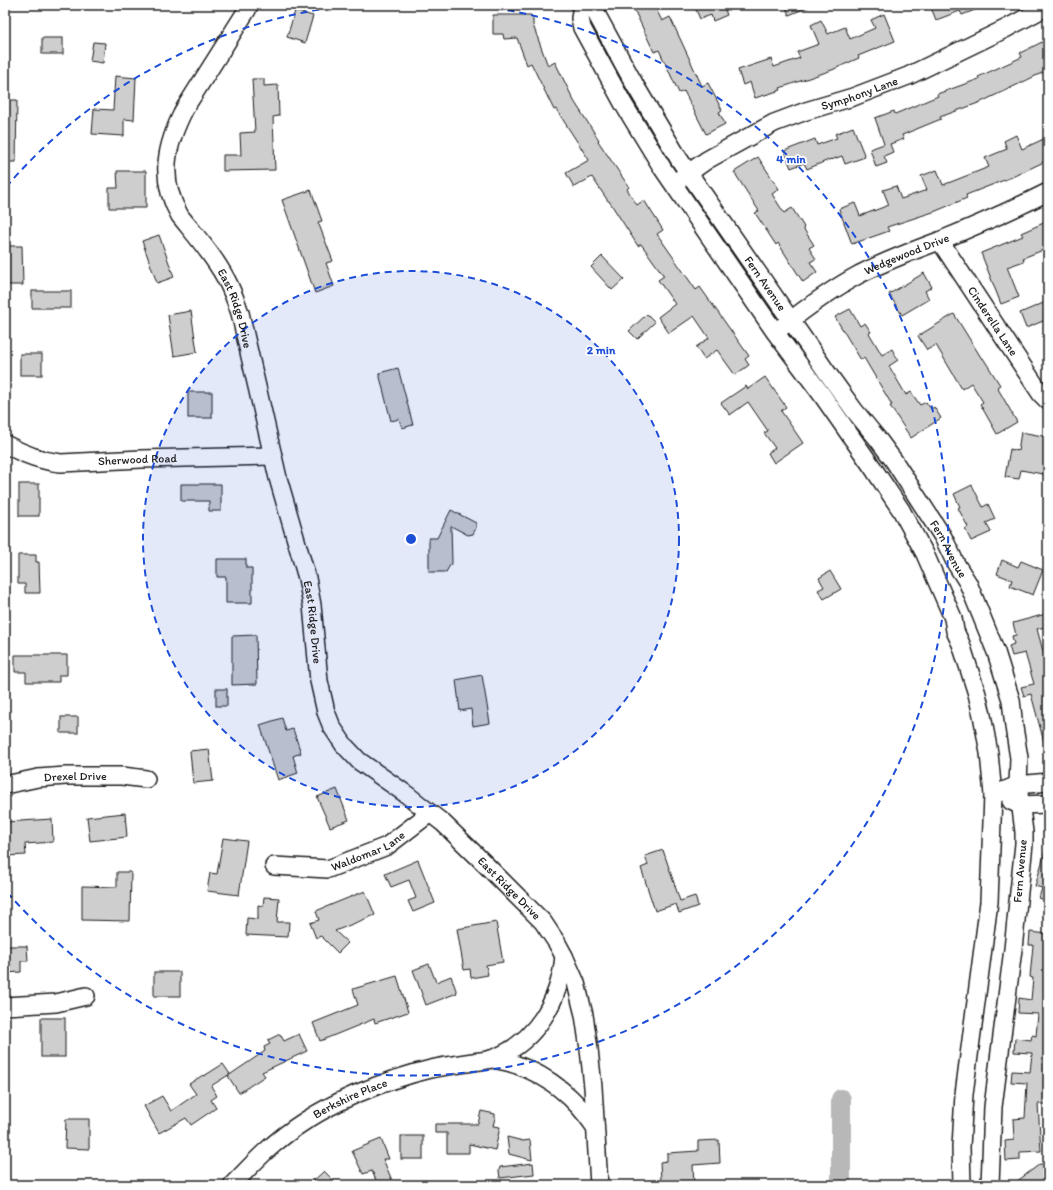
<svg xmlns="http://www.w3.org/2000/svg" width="1053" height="1190" font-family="Itim,sans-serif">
<rect width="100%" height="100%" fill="#fff"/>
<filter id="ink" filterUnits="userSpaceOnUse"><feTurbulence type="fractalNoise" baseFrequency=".025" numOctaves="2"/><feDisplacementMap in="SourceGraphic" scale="8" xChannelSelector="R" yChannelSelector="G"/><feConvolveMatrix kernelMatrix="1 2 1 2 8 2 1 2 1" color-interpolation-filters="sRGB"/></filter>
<g filter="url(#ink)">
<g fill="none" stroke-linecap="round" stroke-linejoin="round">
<polyline stroke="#b8b8b8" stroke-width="20" points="841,1099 841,1185"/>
</g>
<g fill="#cecece" stroke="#1c1c1c">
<polygon points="632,5 654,5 662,21 670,17 702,86 708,83 722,110 719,112 725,124 706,134 684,91 679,93 659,50 654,52"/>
<polygon points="694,5 723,5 727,15 713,21 711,15 700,19"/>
<polygon points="785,5 813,5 789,15"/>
<polygon points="930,5 985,5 985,6 962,15 960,11 936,20"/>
<polygon points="295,11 313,16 305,43 287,37"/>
<polygon points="884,14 895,41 858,56 859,58 832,70 780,88 781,90 755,98 750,82 743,85 738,70 771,59 774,67 800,58 797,52 819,44 811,25 821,20 828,34 845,27 850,39 875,28 871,20"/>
<polygon points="493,15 531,15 533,19 533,25 548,66 555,62 574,101 599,140 598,141 629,187 627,189 637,205 644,200 663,230 657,234 696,290 700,287 749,356 745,359 749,365 735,375 717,350 704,359 696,347 709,338 694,316 669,333 658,317 675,304 658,280 664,276 641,244 638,246 609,201 608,201 592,177 574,187 566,173 589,160 556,109 554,110 531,63 527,65 517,38 504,39 503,34 493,34"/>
<rect x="42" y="38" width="21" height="16"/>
<polygon points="1048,39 1048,70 981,102 940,117 941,119 902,135 904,139 890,144 893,152 884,156 887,163 876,167 870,149 884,144 875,118 894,111 895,114 938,96 937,94 979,79 978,77 1022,57 1020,53"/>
<polygon points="93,42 105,43 103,63 90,61"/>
<polygon points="115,76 136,78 134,120 124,119 124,136 92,134 94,109 113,110"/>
<polygon points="252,79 264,79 264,86 278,85 279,116 273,117 275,170 223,171 223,155 241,155 240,133 255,132"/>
<polygon points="5,100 17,100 16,162 5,162"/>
<polygon points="853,127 865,157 845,164 842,156 831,160 831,159 807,169 804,163 791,168 784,151 815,139 817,145 837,138 835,134"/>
<polygon points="1016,135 1022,149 1048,137 1048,160 1012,177 966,195 967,198 936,211 887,227 889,231 852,244 839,209 855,203 860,216 889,205 883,190 896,186 901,199 927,190 921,176 937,170 943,185 989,167 985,158 1007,149 1004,141"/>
<polygon points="758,157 779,189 772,194 784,213 792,208 804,227 803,228 814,245 809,248 816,259 810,262 817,272 803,282 778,243 776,245 755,213 759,211 734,172"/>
<polygon points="117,171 146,171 146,208 109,208 109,188 118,188"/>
<polygon points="311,190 322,221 318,222 333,261 326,263 334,286 315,293 282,200"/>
<polygon points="1048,221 1048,248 1023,258 1024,261 1007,267 1019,297 1001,304 981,253 1023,236 1021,233"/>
<polygon points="159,235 174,277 157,283 142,241"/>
<polygon points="5,246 22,246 23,285 5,285"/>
<polygon points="602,256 624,279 612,290 591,267"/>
<polygon points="924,273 932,287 925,291 929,299 902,315 889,294"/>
<rect x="32" y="291" width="39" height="17"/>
<polygon points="1048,301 1048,319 1026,328 1020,313"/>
<polygon points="850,309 860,326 865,323 871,332 869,333 882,355 892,349 898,360 889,366 906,395 911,392 920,405 926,402 931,409 934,407 941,418 911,438 890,406 892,405 864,358 861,360 835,317"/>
<polygon points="191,311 197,352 174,356 168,315"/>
<polygon points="647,314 655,322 637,339 629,331"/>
<polygon points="954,314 982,359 983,358 1000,385 997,387 1017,422 997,434 980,404 983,402 971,383 962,389 936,345 927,350 918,336"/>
<rect x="20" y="354" width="22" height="21"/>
<polygon points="398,368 413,425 402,428 399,419 391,421 379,373"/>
<polygon points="765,377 786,407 781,411 803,443 774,463 768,453 775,448 764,433 768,431 748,402 730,415 721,403 746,386 748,389"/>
<rect x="188" y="392" width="24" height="26"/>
<polygon points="1021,432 1048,437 1047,442 1048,442 1048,475 1021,470 1019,479 1005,477 1010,449 1018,451"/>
<rect x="19" y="484" width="20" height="32"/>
<polygon points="181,484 221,484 221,511 209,511 209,501 181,501"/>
<polygon points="972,485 983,507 988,504 995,519 986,523 991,532 971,541 965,529 968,527 958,508 960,507 954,494"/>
<polygon points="451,510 476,523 476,528 473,534 468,535 451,526 452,562 446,572 429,572 429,538 437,538"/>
<polygon points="18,555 36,555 36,562 39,562 40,593 25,593 25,584 18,584"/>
<polygon points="217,559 246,559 246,568 252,568 252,603 226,603 226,577 217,577"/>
<polygon points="1002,560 1018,567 1021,561 1043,570 1033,595 1010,586 1012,580 997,574"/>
<polygon points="830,571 841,589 824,599 818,590 824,587 819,578"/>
<polygon points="1046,614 1048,626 1037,629 1046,662 1048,662 1048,745 1045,746 1031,694 1024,696 1021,687 1034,684 1025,653 1012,656 1009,646 1014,644 1012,636 1016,635 1013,623"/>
<polygon points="256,635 257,684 232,685 232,636"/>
<polygon points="15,655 67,655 67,675 59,675 59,682 26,682 26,672 15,672"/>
<polygon points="482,675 490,723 473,726 471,709 460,711 456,680"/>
<rect x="216" y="689" width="11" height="17"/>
<rect x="61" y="717" width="17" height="16"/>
<polygon points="282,718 286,731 293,729 301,753 293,756 298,773 278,780 260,725"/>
<polygon points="209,749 213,781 193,783 190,751"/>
<polygon points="337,789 349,820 330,827 317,797"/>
<polygon points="125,813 127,837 90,841 87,817"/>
<polygon points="52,819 53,842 25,844 26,855 5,856 5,822"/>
<polygon points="223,838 247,841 239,895 207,891 210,873 217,874"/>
<polygon points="1046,849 1048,850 1048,901 1039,898 1042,888 1035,886"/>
<polygon points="663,850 680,901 695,896 698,906 679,913 676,904 655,911 641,868 648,865 645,856"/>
<polygon points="418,860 435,903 413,912 408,901 416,898 409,880 391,887 385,874"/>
<polygon points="117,872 131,872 130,921 82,920 82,886 117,887"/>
<polygon points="365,891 375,915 335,931 348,943 338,953 321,936 316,938 310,923 319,920 316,911"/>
<polygon points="264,897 279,898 277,922 289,922 288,937 246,935 247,918 258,919 258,905 263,906"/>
<polygon points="496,922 503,962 486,965 488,975 471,978 470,969 464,970 457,929"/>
<polygon points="1030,932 1048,934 1048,1104 1038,1104 1041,1151 1020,1152 1020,1160 1006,1161 1005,1141 1014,1140 1013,1119 1025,1118 1027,1083 1011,1082 1012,1071 1030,1072 1032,1053 1014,1052 1015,1038 1031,1040 1032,1035 1036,1036 1038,1014 1018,1013 1019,998 1031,1000 1033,978 1030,977 1033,945 1029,945"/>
<polygon points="5,946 27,946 28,961 21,961 21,972 5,973"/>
<polygon points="429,964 436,982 451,976 457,993 426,1005 413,970"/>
<rect x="154" y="972" width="26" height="24"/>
<polygon points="397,976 408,1012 375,1023 374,1019 320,1041 313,1023 358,1005 353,989"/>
<rect x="41" y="1018" width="24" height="39"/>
<polygon points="280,1034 284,1041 299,1034 307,1051 262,1072 265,1076 239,1093 228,1076 265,1051 264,1047 270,1044 268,1040"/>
<polygon points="223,1064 230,1074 211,1086 217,1096 211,1100 216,1108 191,1125 186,1118 159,1133 144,1106 162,1096 171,1111 196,1094 189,1084 203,1075 204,1076"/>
<polygon points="481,1111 495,1114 495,1118 493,1126 500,1127 495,1150 469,1144 469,1153 447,1153 447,1133 435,1133 435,1124 478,1124"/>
<polygon points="66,1119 89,1119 89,1149 65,1148"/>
<rect x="401" y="1136" width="22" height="23"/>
<polygon points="507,1137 523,1141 530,1140 532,1160 509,1154"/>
<polygon points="381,1139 389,1159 383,1159 394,1185 378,1185 372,1171 363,1174 352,1151"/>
<polygon points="719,1140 720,1163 693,1165 694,1185 671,1185 670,1181 661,1181 660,1162 667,1161 667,1153 698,1151 698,1141"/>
<polygon points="533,1163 534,1174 500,1178 499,1171 500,1167"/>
<polygon points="1040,1164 1048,1164 1048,1185 1012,1185"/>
<polygon points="324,1171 338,1185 309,1185"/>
</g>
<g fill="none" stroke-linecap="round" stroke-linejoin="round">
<g stroke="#1c1c1c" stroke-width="20">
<g id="minor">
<path id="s1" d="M 249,5 L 247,10 L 185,108 C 166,145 158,178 180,216 C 196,236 214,256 226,279 C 232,290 236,301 240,313 L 278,478 L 307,578 L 312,605 L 319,681 L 326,712 L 332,727 L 344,745 L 359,761 L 406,794 L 430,813 L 443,823 L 477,856 L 543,922 L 557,943 L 564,956 L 576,983 L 584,1015 L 589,1049 L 593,1087 L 599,1185"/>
<polyline points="582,5 580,18 582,28 624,105 663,169 775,332 822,395 873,468 901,510 925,554 953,618 955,631 961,644 977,694 982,715 989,753 993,795 989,902 964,1094 961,1147 962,1185"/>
<path id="s2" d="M 593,5 L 598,17 L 636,87 L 679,159 L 826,371 L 854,410 L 877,438 L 894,461 L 943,537 L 956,564 L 968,583 L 996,652 L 1011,700 L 1014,727 L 1019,758 L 1018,785 L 1024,832 L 1024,844 L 1013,949 L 993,1107 L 990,1185"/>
<path id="s3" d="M 680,179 L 707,160 L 725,150 L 774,123 L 806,111 L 853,97 L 908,76 L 1007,28 L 1048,6"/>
<path id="s4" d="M 940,241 L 1041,394 L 1048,401"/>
<path id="s5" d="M 782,327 C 806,308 832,289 860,274 C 886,261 912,251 939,241 C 976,226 1012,210 1048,192"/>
<path id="s6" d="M 5,444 C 23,454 40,461 61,463 L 141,459 L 273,456"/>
<path id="s7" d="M 5,785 L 38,778 L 66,776 L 122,776 L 146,779"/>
<polyline points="993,795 1018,785 1048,782"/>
<polyline points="1011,801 1020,805 1048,804"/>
<path id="s8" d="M 274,866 L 328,869 L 387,846 L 430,813"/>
<polyline points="5,1006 56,1003 86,996"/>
<path d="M 493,1059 C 501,1061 509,1062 517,1065 C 549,1076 576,1099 595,1127"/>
<path id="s9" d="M 232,1185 C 243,1174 254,1162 266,1151 C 292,1127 324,1108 356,1094 C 380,1084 405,1075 431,1069 C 445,1066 459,1064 473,1062 C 479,1061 487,1061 494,1058 C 536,1042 560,1000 564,956"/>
</g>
</g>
<use href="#minor" stroke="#fff" stroke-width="17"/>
</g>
</g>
<circle cx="411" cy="539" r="268" fill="#1d4ed8" fill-opacity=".12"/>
<g fill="none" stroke="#1d4ed8" stroke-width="2" stroke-dasharray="7 5">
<circle cx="411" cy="539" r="268"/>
<path d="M6 187A537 537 0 0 1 350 5M472 5A537 537 0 1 1 6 891"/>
</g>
<g text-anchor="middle" stroke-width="3.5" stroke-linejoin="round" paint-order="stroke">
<g font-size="12" fill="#1c1c1c" stroke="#fff">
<text dy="4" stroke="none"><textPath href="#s3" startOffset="200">Symphony Lane</textPath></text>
<text dy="4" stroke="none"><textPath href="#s5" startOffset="145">Wedgewood Drive</textPath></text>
<text dy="4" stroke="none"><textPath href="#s2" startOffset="328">Fern Avenue</textPath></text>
<text dy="4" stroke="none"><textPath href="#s1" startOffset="344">East Ridge Drive</textPath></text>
<text dy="4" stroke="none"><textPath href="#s4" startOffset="96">Cinderella Lane</textPath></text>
<text dy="4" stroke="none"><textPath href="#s6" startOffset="136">Sherwood Road</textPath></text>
<text dy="4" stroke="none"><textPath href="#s2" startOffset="651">Fern Avenue</textPath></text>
<text dy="4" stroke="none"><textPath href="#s1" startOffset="668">East Ridge Drive</textPath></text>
<text dy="4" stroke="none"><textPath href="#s7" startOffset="71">Drexel Drive</textPath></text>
<text dy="4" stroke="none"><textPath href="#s8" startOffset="98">Waldomar Lane</textPath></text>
<text transform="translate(1020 871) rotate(-85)" y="4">Fern Avenue</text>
<text dy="4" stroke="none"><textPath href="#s1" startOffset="1016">East Ridge Drive</textPath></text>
<text dy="4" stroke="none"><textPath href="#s9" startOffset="148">Berkshire Place</textPath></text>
</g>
</g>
<circle cx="411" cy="539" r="6" fill="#1d4ed8" stroke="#fff" stroke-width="2"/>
<g font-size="12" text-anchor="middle" font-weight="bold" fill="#1d4ed8" stroke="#fff" stroke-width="3.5" stroke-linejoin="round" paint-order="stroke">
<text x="791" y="163">4 min</text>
<text x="601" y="354">2 min</text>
</g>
<rect width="1053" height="1190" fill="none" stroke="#fff" stroke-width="20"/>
<rect x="10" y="10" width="1033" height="1170" fill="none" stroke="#1c1c1c" stroke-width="1.5" filter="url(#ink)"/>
</svg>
